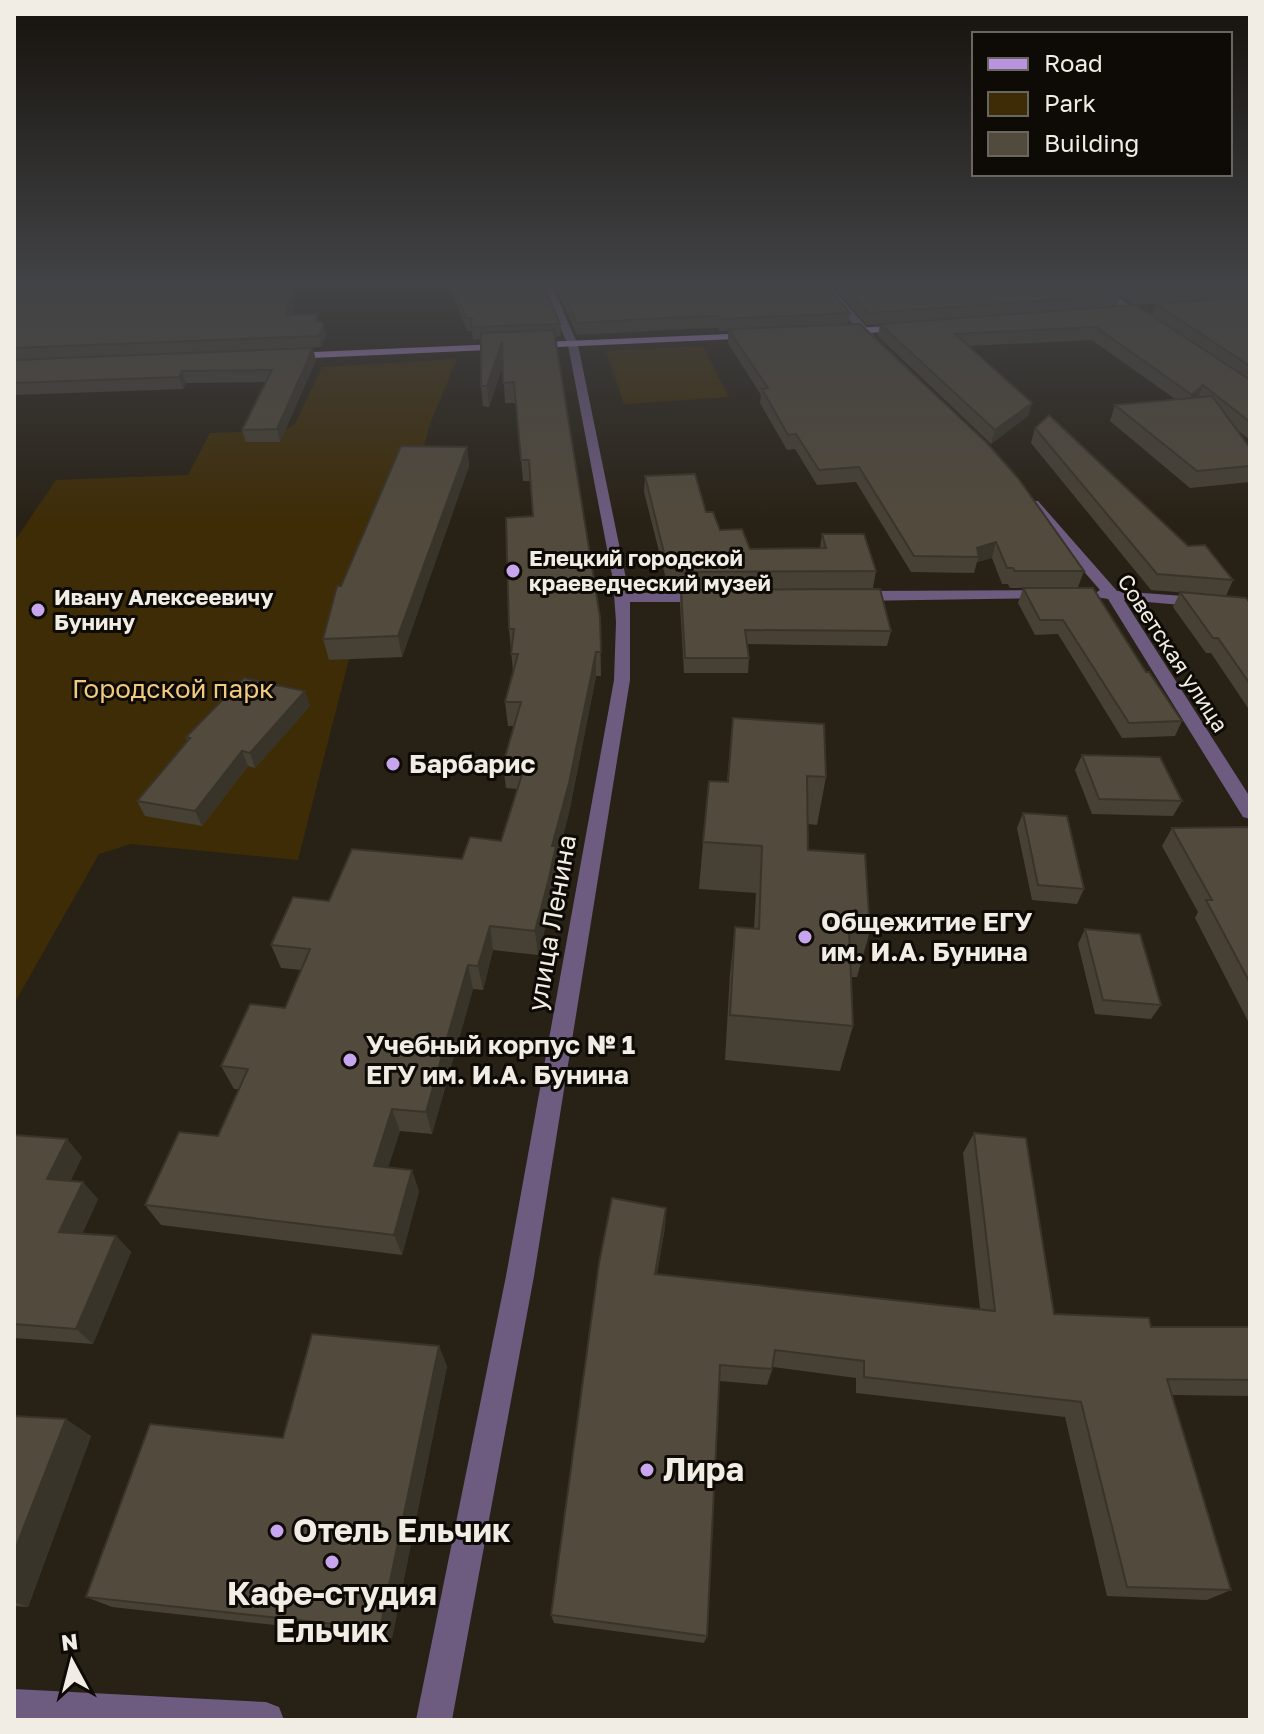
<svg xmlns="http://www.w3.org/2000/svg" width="1264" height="1734" font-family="'Golos Text',sans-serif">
<rect width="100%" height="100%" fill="#282115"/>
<g fill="#3e2c06">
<polygon points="703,346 729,397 624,404 606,351"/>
<polygon points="457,359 430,424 419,465 329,660 349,659 298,860 131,844 99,854 14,1004 14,542 56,480 188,475 210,433 285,430 295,424 322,367"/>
</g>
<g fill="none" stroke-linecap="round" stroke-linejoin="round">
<g fill="#6d5b80" fill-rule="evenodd">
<polygon points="540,281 550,281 578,345 629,593 705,592 713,597 705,602 630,602 630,680 534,1276 452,1720 416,1720 506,1276 614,680 616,622 613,580 568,345"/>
<polygon points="816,281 826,281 877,339 877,343 869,343"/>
<polygon points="1084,281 1095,281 1153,322 1144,324"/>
<polygon points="1028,501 1038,501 1117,591 1250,601 1250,611 1124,600 1250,797 1250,819 1243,817 1108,599 1096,597 1094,594 1100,590 1028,507"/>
<polygon points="1045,590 1053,595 1050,598 857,601 849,596 857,591"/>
<polygon points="14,1689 266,1702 279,1707 284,1720 14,1720"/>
</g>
<g fill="#b894e0" fill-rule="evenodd">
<polygon points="905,325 910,328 909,330 841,335 836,332 841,329"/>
<polygon points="753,333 757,334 757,338 290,359 285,356 290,353"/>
</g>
</g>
<g fill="#474034">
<polygon points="14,281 168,281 169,288 236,285 237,281 283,281 283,286 293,285 296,296 292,315 319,322 326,335 321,347 80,357 316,360 280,442 246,442 242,430 266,382 186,383 183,389 14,395"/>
<polygon points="447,281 541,281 560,324 561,336 555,337 600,617 601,676 596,676 570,808 557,860 558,870 551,906 538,955 493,950 483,990 473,989 432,1134 400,1131 388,1167 419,1191 402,1255 161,1225 145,1205 218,1136 239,1089 234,1089 221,1066 285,1008 301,970 281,968 271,945 329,901 462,859 501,841 517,789 506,788 503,764 514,726 508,726 505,702 513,672 509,629 533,516 531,481 523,481 516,403 505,403 503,365 489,407 483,406 481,386 481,339 473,340 472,331 467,331"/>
<polygon points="553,281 823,281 850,313 848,324 1084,571 1078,587 1010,588 1008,584 1002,584 992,558 977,562 974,573 911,572 856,482 817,485 795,449 787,450 760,403 761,395 728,343 728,331 720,331 718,328 686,329 577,335"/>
<polygon points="830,281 1099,281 1120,295 1116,307 1152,316 1156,304 1250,297 1250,440 1236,429 1250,448 1250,482 1190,488 1110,421 1115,405 1175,399 1092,340 968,346 1032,403 1028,416 991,444 878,336 880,324 866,325"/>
<polygon points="1100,281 1250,281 1250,297 1136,305"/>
<polygon points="1035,428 1233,580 1226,596 1151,590 1031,443"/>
<polygon points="467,447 469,466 402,657 329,660 323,639 341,586"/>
<polygon points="645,476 706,512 720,530 750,549 820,548 822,534 876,571 873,588 679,590 679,583 667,583 644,492"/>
<polygon points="1023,588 1146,672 1182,721 1175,736 1122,738 1058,634 1035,635 1018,603"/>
<polygon points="681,590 891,631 887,646 747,644 749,658 748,673 684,673 680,605"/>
<polygon points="1180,592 1250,603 1250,711 1211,653 1206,653 1173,607"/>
<polygon points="310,706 255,768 248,766 202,826 145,816 137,801 187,742 186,737"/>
<polygon points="733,718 826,777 817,825 808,824 808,850 870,931 857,977 851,977 853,1026 840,1071 725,1060 730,974 735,927 754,929 756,893 699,889 703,842 727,782"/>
<polygon points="1082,755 1182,801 1173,816 1092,814 1075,770"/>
<polygon points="1023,813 1084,889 1077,904 1032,900 1017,828"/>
<polygon points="1172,828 1250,830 1250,1025 1195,918 1198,912 1162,846"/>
<polygon points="1085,929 1161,1005 1151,1019 1095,1014 1078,944"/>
<polygon points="974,1133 1054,1314 1151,1327 1250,1327 1250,1396 1172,1395 1231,1590 1207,1600 1107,1596 1065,1417 856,1393 856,1378 773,1367 767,1385 719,1381 707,1636 704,1643 554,1623 551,1615 666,1208 665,1227 657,1274 980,1309 963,1153"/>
<polygon points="14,1135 82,1157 70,1181 98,1199 82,1234 116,1236 131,1252 93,1344 14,1338"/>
<polygon points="447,1366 392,1638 112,1607 86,1597 283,1438"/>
<polygon points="14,1416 91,1436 28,1607 14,1606"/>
</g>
<g fill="#39342a">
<polygon points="293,285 296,296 290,327 287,315"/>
<polygon points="324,324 326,335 321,347 319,336"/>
<polygon points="502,342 504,361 489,407 487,386"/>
<polygon points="313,348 316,360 280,442 277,429"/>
<polygon points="182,371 186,383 183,389 179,377"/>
<polygon points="1203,385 1198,398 1186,408 1192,395"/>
<polygon points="1032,403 1028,416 991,444 995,430"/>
<polygon points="467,447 469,466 402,657 398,636"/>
<polygon points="996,542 992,558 977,562 979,557 977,548"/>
<polygon points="596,652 596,676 570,808 557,860 558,870 551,906 538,955 535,931 552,846"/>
<polygon points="305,691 310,706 255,768 250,753"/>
<polygon points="242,751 248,766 202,826 195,811"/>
<polygon points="490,926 493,950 483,990 478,966"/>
<polygon points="468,965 473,989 432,1134 426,1112"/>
<polygon points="392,1109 400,1131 382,1187 374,1166"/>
<polygon points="67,1139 82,1157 63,1197 47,1179"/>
<polygon points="412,1170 419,1191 402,1255 394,1235"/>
<polygon points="83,1182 98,1199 75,1249 59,1232"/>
<polygon points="666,1208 665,1227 654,1292 655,1274"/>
<polygon points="116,1236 131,1252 93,1344 76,1329"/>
<polygon points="439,1346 447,1366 392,1638 380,1629"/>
<polygon points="66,1419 91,1436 28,1607 14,1602 14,1552"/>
</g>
<g fill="#524a3c" stroke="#39342a" stroke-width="2">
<polygon points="14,281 166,281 166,288 236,285 237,281 280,281 279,286 293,285 287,315 317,314 316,320 324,324 319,336 14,348"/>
<polygon points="451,281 541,281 560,324 471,327 472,318 466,318"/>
<polygon points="558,281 823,281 850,313 721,319 719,316 686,317 577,323"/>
<polygon points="841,281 1099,281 1120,295 868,313"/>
<polygon points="1121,281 1250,281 1250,286 1140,293"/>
<polygon points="1250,297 1250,366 1156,304"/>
<polygon points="1136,305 1250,380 1250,422 1203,385 1192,395 1096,327 955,334 1032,403 995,430 880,324"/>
<polygon points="860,324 987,443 1018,478 1084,571 1015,571 1013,568 1007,568 996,542 977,548 979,557 914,556 859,467 819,470 796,434 788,435 762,389 768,388 728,329"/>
<polygon points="554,330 600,617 601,652 596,652 569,783 552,846 556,846 548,882 535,931 490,926 478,966 468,965 426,1112 392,1109 374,1166 412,1170 394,1235 145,1205 179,1132 218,1136 248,1069 221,1066 250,1004 285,1008 310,949 271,945 293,897 329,901 352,849 462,859 470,837 501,841 525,765 503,764 521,702 505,702 518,654 511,654 514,629 509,629 506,518 533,516 529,460 521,460 514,382 503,383 502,342 487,386 481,386 481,333"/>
<polygon points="313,348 277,429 242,430 272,370 182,371 179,377 14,383 14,360"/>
<polygon points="1212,396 1250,448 1250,466 1197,471 1115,405"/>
<polygon points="1049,415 1188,546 1205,545 1233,580 1157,574 1035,428"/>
<polygon points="401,446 467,447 398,636 323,639 337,586 341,586"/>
<polygon points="695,474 706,512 713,512 720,530 742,529 750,549 826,548 822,534 864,534 876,571 680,572 679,565 667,565 645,476"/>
<polygon points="1023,588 1093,588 1146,672 1149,672 1182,721 1129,723 1063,620 1040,620"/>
<polygon points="880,589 891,631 745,630 749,658 685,658 681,590"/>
<polygon points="1180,592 1246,598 1250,603 1250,684 1218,638 1213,638"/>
<polygon points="244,678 305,691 250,753 242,751 195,811 137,801 190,738 186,737"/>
<polygon points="733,718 824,724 826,777 807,776 808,850 865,854 870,931 849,929 853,1026 730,1015 735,927 759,929 762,846 703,842 709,781 728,782"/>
<polygon points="1082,755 1160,757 1182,801 1099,799"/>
<polygon points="1023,813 1067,816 1084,889 1038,885"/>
<polygon points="1248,827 1250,830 1250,983 1206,900 1212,900 1172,828"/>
<polygon points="1085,929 1140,934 1161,1005 1103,1000"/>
<polygon points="974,1133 1026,1138 1054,1314 1149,1318 1151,1327 1250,1327 1250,1380 1167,1379 1231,1590 1127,1587 1081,1402 864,1377 864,1361 775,1350 772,1369 720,1365 707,1636 551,1615 599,1263 612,1198 666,1208 655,1274 995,1311"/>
<polygon points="14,1135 67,1139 47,1179 83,1182 59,1232 116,1236 76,1329 14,1324"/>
<polygon points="312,1334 439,1346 380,1629 86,1597 150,1424 283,1438"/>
<polygon points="14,1416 66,1419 14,1552"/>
</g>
<linearGradient id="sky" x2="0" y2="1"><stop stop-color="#16120c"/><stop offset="0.54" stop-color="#424346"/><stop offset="1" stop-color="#424346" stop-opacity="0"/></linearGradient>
<rect width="1264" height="524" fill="url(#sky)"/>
<g fill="#c8a6ef" stroke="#0e0b06" stroke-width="3">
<circle cx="513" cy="571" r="8"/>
<circle cx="38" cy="610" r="8"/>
<circle cx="393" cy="764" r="8"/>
<circle cx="805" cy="937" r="8"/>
<circle cx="350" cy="1060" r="8"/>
<circle cx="647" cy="1470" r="8"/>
<circle cx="277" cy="1531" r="8"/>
<circle cx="332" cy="1562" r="8"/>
</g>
<g text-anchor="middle" stroke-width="6" stroke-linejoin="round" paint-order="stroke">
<g font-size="22" font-weight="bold" fill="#f1ede4" stroke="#0e0b06" text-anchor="start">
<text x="529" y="566">Елецкий городской<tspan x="529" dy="25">краеведческий музей</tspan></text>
<text x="54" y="605">Ивану Алексеевичу<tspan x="54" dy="25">Бунину</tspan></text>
</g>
<g font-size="22" fill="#f1ede4" stroke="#0e0b06">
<text transform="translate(1173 653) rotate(57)" y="8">Советская улица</text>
</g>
<g font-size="26" fill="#f2ca7f" stroke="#0e0b06">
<text x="173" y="698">Городской парк</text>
</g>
<g font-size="26" font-weight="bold" fill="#f1ede4" stroke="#0e0b06" text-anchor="start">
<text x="409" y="773">Барбарис</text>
<text x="821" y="931">Общежитие ЕГУ<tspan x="821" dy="30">им. И.А. Бунина</tspan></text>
<text x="366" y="1054">Учебный корпус № 1<tspan x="366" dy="30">ЕГУ им. И.А. Бунина</tspan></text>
</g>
<g font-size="26" fill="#f1ede4" stroke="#0e0b06">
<text transform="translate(552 923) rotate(-80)" y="9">улица Ленина</text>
</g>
<g font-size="32" font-weight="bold" fill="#f1ede4" stroke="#0e0b06" text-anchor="start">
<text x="663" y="1481">Лира</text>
<text x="293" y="1542">Отель Ельчик</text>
<text x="332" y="1605" text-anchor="middle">Кафе-студия<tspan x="332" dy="37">Ельчик</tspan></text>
</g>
</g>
<rect width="1264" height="1734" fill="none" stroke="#f1ede4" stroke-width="32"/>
<rect x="972" y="32" width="260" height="144" fill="#0e0b06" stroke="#69655f" stroke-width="2"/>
<rect x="988" y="58" width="40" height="12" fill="#b894e0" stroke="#69655f" stroke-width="2"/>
<text x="1044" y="72" font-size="24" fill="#f1ede4">Road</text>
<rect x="988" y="92" width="40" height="24" fill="#3e2c06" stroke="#69655f" stroke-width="2"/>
<text x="1044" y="112" font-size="24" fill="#f1ede4">Park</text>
<rect x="988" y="132" width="40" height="24" fill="#524a3c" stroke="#69655f" stroke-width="2"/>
<text x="1044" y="152" font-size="24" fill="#f1ede4">Building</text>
<g transform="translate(72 1662) rotate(353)" stroke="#0e0b06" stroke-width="6" paint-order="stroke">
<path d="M0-6L14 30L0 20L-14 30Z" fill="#f1ede4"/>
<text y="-12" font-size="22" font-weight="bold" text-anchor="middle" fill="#f1ede4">N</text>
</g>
</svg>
